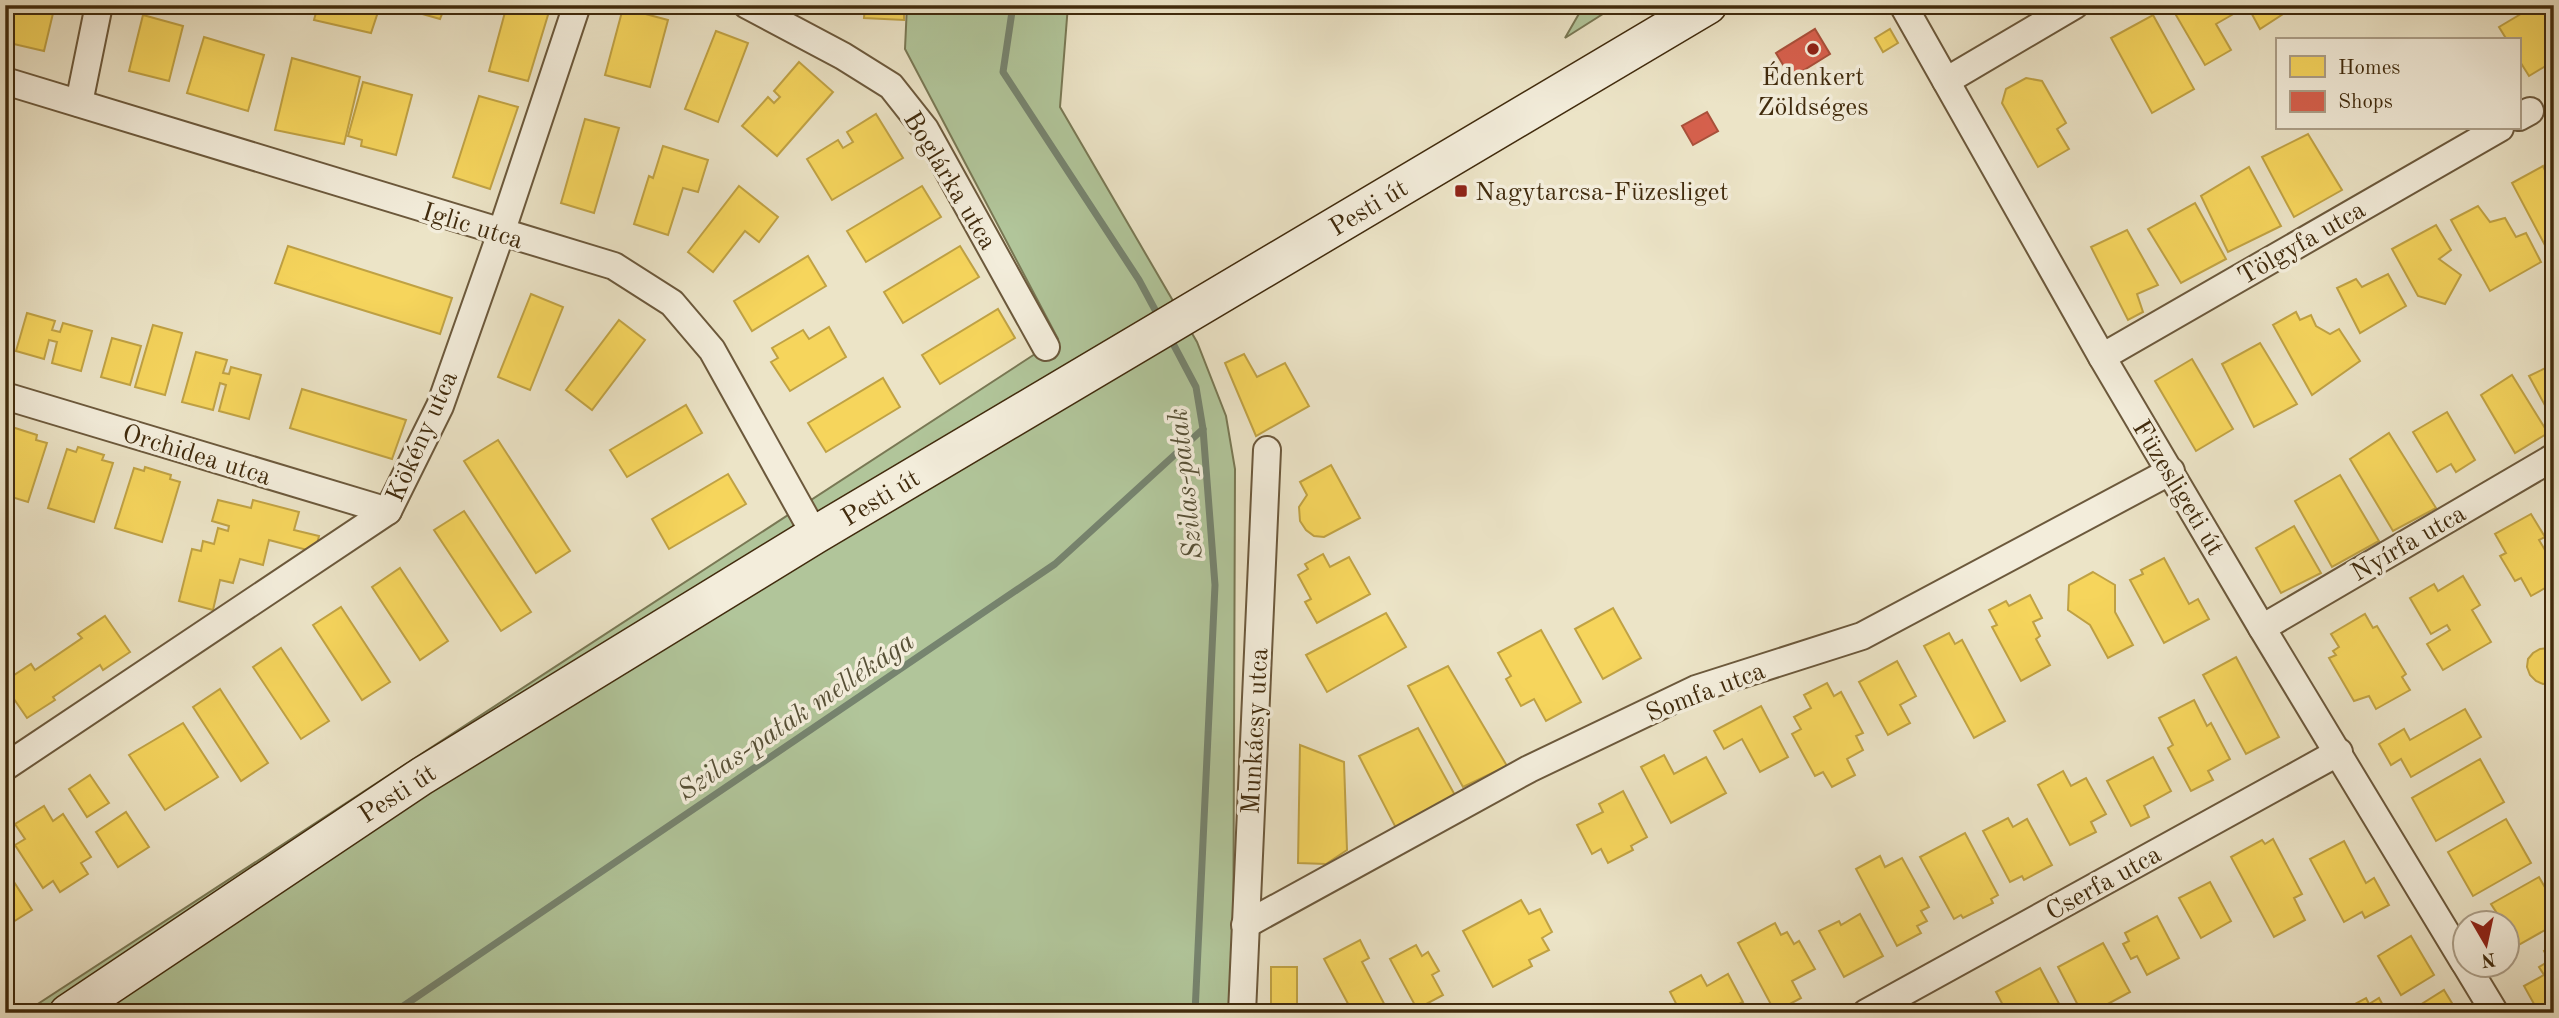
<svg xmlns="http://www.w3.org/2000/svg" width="2559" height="1018" font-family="'Old Standard TT',serif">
<rect width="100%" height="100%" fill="#ece4c7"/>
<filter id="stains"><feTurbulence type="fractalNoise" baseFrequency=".00286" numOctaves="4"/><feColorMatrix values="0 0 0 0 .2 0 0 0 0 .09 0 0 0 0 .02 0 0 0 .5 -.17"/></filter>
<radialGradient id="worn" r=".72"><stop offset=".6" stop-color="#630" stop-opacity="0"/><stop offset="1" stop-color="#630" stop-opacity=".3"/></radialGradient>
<g fill="#b1c59a" stroke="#797854" stroke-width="2">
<polygon points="907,5 1068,5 1060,107 1197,342 1226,416 1235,469 1233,1013 24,1013 1058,339 905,49"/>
<polygon points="1584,5 1617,5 1565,38"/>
</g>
<g fill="#f6d55c" stroke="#c0a244" stroke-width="2">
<polygon points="5,5 55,5 44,51 5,42"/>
<polygon points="318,5 367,5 379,9 371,33 314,20"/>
<polygon points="421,5 455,5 453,11 444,9 440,19 419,13"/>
<polygon points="507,5 551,5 528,81 489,71"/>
<polygon points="865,5 904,5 904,20 864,18"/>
<polygon points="2182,5 2233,5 2237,12 2216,24 2231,50 2205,65 2173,10"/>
<polygon points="2247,5 2297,5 2260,29"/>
<polygon points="2536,5 2544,5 2554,21 2554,61 2529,76 2519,60 2519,40 2507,40 2499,27"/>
<polygon points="623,8 668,20 650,87 605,75"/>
<polygon points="143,15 183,26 169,81 129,71"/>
<polygon points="2153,15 2194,89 2152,113 2111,38"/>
<polygon points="1890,29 1898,43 1883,52 1875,38"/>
<polygon points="716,31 748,43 718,122 685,109"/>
<polygon points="204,37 264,55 248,111 187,93"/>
<polygon points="292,58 360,77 344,144 275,130"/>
<polygon points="799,62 833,92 777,156 742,126 768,97 774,103 780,97 774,91"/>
<polygon points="2026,78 2042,81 2066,123 2057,129 2069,149 2038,167 2002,103 2006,89"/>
<polygon points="363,82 412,95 396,155 361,146 362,140 348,136"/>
<polygon points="479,96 518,107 490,189 453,177"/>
<polygon points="876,114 903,158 832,200 807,159 838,140 843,148 853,142 847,132"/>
<polygon points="585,119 619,128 594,213 561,203"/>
<polygon points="2308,134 2342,190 2294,217 2262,157"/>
<polygon points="663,146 708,160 698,192 683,188 668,235 634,224 649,176 653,178"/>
<polygon points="2543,166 2550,181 2554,178 2554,245 2547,249 2512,183"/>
<polygon points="2249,167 2281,226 2228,252 2201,196"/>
<polygon points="739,186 778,217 759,242 745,231 713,272 688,252"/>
<polygon points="922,186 941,217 866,262 847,231"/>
<polygon points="2195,203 2226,259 2181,283 2148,229"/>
<polygon points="2478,206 2490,222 2505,218 2516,237 2526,233 2541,262 2490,291 2451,220"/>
<polygon points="2436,225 2451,250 2439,259 2461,275 2445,304 2418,296 2392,249"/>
<polygon points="2127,230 2158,285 2137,294 2143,312 2128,320 2091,247"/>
<polygon points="288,246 452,298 440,334 275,283"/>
<polygon points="960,246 979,277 903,323 884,292"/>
<polygon points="808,256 826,286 752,331 734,301"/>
<polygon points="2388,274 2406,306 2360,333 2337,288 2356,279 2362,287"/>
<polygon points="531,294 563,307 530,390 498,377"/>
<polygon points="998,309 1015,338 940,384 922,355"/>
<polygon points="2296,312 2300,320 2311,315 2316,326 2330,334 2339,329 2360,361 2312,395 2273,325"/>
<polygon points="27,313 55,321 52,330 60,332 63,323 92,331 81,371 52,363 57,342 49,340 44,359 16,351"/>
<polygon points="619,320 645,340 592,410 566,390"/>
<polygon points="153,325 182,333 165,395 135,387"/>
<polygon points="829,327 846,357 790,391 771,362 778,358 772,348 803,330 809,339"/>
<polygon points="112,338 141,346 130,385 101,377"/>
<polygon points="2260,343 2297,404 2254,427 2222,364"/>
<polygon points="196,352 227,360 223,373 229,374 231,367 261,375 249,419 219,411 226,385 220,383 213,410 182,402"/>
<polygon points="1244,354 1257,377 1285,363 1309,406 1256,436 1225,363"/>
<polygon points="2192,359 2233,429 2196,451 2155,381"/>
<polygon points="2554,364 2554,422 2529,376"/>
<polygon points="2512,375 2548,433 2515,453 2481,395"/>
<polygon points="883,378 900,407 826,452 808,423"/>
<polygon points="302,389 406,420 392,459 290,428"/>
<polygon points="686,405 702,433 627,477 610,450"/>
<polygon points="2447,412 2475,460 2456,472 2451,464 2437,472 2413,432"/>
<polygon points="12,427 37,435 36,440 47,443 28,502 5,495 5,430 10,432"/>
<polygon points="2389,433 2436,508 2393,531 2350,459"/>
<polygon points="498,440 570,551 536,573 464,461"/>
<polygon points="78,447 104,455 102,460 113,463 94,522 48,508 67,449 76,452"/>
<polygon points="1331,465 1360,518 1324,537 1314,536 1306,530 1300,521 1299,507 1307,495 1300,482"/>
<polygon points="145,467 171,475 170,479 180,482 162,542 115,528 134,468 144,471"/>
<polygon points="728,474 746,504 669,549 652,519"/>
<polygon points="2340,475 2379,541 2332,567 2295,501"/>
<polygon points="218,500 251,508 253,500 299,512 294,530 319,536 315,552 269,540 263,565 240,559 233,583 220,580 213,610 179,601 192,549 201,551 203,541 214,544 218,528 228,531 229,526 212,521"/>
<polygon points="464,511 531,612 501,631 434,530"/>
<polygon points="2531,514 2545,537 2539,540 2548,555 2554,551 2554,583 2531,596 2521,578 2515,581 2500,556 2506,553 2495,534"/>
<polygon points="2294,526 2321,573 2281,593 2256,548"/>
<polygon points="1323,554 1330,567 1349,557 1370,594 1317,623 1305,602 1311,599 1298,575 1308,569 1305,564"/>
<polygon points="2164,558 2189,604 2198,599 2209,619 2164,643 2130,580 2143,574 2141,570"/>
<polygon points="400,568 448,641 420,660 372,587"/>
<polygon points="2093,572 2115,585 2115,612 2133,645 2108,658 2090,625 2068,610 2069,585"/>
<polygon points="2463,576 2480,605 2472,610 2491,642 2443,670 2427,644 2450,630 2447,625 2431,634 2410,598 2434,584 2438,591"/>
<polygon points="2030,595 2042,618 2033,622 2040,636 2036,639 2050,665 2021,681 1992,627 1997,625 1989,610 2006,601 2009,606"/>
<polygon points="341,607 390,682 362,700 313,625"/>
<polygon points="1613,608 1641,658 1603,679 1575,629"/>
<polygon points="1386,613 1406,647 1327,692 1306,655"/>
<polygon points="2365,614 2373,628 2377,626 2406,674 2402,677 2410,690 2376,709 2369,696 2354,701 2329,658 2336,655 2333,651 2339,647 2331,634"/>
<polygon points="105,616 130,652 103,670 100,665 53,697 55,700 27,718 5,686 5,681 31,664 35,670 82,638 78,634"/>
<polygon points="1541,630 1581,702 1546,721 1534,699 1521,706 1506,679 1511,676 1498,653"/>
<polygon points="1949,633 1955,644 1962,640 2005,721 1974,738 1924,646"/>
<polygon points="281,648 329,721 301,739 253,667"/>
<polygon points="2548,648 2554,648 2554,688 2551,683 2543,684 2536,681 2530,675 2527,667 2528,659 2533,653 2540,649"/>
<polygon points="2236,657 2279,737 2246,754 2203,675"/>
<polygon points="1897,661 1916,696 1900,705 1910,723 1888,735 1859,682"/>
<polygon points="1448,666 1507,766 1463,787 1408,686"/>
<polygon points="1827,683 1834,696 1841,692 1863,733 1856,736 1863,750 1847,759 1855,775 1832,787 1823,772 1815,776 1792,734 1801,729 1794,717 1811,708 1804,695"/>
<polygon points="220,689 268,763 241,781 193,707"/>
<polygon points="2194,700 2207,726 2211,723 2230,759 2208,771 2213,780 2191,791 2168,748 2173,745 2159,718"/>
<polygon points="1761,706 1788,757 1760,772 1742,739 1724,749 1714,731"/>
<polygon points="2465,709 2481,737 2411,777 2401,759 2391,765 2379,744 2404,729 2410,740"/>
<polygon points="183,723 218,777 165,810 129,755"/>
<polygon points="1418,728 1456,797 1396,828 1359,756"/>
<polygon points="1300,745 1344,762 1347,850 1326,864 1298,863"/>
<polygon points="1664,755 1674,774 1706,757 1726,793 1671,823 1641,767"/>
<polygon points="2153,757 2171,791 2144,806 2149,817 2131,826 2107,781"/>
<polygon points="2480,759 2504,802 2436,841 2412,798"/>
<polygon points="2063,771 2071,786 2086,778 2106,814 2091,822 2096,832 2070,845 2038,785"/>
<polygon points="90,775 109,803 87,817 69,789"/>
<polygon points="1623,791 1647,837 1631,846 1633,850 1608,863 1601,849 1592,854 1577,825 1603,812 1599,804"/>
<polygon points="44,806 53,821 63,814 91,857 81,863 88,874 60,892 53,881 43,888 15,845 25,839 15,824"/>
<polygon points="126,812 149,847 118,867 96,832"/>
<polygon points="2008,818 2013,827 2027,819 2052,865 2024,880 2022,876 2010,882 1983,831"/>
<polygon points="2506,819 2531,863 2473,896 2448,852"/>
<polygon points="1965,833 1998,895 1991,899 1993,903 1963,918 1961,915 1954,919 1920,857"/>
<polygon points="2273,839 2302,894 2294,898 2305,920 2274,937 2231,857 2262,840 2265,844"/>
<polygon points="2344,841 2366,883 2374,878 2389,905 2365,918 2362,912 2344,922 2310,859"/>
<polygon points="1880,856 1885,867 1902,858 1929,907 1921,911 1927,921 1917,926 1921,933 1897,946 1856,869"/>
<polygon points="5,868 32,910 5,927"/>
<polygon points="2539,877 2554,903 2554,906 2550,908 2554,915 2554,925 2506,952 2506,923 2491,923 2500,918 2491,904"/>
<polygon points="2210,882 2231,921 2201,938 2179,898"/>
<polygon points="1521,900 1529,914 1540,909 1552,932 1542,938 1549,950 1529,960 1532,966 1493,987 1463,931"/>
<polygon points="1860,914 1883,956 1844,977 1819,931 1839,921 1841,925"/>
<polygon points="2157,916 2179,958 2147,975 2137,956 2131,959 2123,944 2129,941 2125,933"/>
<polygon points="1775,923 1781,935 1787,932 1794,944 1799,941 1815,969 1792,981 1801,998 1775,1012 1738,943"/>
<polygon points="2411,936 2434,975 2401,995 2378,956"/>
<polygon points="1360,940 1369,958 1362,962 1389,1013 1353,1013 1324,959"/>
<polygon points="2103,943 2130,992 2091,1013 2082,1013 2058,967"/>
<polygon points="1416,945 1422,956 1428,952 1439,971 1432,975 1443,995 1417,1009 1390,959"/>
<polygon points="2554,945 2554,1005 2539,1013 2524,986 2544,975 2539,967 2549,961 2544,951"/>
<rect x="1271" y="967" width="26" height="40"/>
<polygon points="2040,968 2064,1013 2007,1013 1996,992"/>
<polygon points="1728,974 1743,1002 1733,1007 1736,1013 1681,1013 1670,992 1701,975 1707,986"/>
<polygon points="2444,990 2458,1013 2414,1013 2412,1010"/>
<polygon points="2366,998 2369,1004 2379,998 2387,1013 2343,1013 2342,1011"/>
</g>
<g fill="#d6604d" stroke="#a9503a" stroke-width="2">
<polygon points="1815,29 1830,54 1791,78 1776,53"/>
<polygon points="1707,112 1718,131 1693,145 1682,126"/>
</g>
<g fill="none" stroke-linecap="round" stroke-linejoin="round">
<g stroke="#76846f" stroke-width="7">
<polyline points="1013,5 1003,72 1139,280 1160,319"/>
<polyline points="1169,336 1196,387 1203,429 1215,585 1195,1013"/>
<polyline points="393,1013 1055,564 1203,429"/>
</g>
<g stroke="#6c593c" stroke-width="30">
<g id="minor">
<polyline points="747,5 843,56 891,86 925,129 1046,347"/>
<polyline points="1903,5 2102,357 2262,628 2464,962"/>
<polyline points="5,81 614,266 672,303 712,350 815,535"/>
<polyline points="1946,81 2075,5"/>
<polyline points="79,103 99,5"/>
<polyline points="2519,117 2530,111"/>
<polyline points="2102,357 2500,128"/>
<polyline points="5,396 388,511"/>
<polyline points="2262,628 2554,457"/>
<polyline points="5,767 388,511 440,406 501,233 577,5"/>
<polyline points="1245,925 1529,769 1696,689 1862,636 2171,471"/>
<polyline points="2466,965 2495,1013"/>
<polyline points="1242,1013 1267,450"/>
<polyline points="1866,1013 2339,752"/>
</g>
</g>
<g stroke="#412b0d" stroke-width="40">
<polyline id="secondary" points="68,1013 422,776 815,535 1708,5"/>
</g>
<use href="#minor" stroke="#f3eddb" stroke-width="26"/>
<use href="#secondary" stroke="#f3eddb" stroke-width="37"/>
</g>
<g fill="#8f2418" stroke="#f3eddb" stroke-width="2.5">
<circle cx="1813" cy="49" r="7"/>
<rect x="1454" y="184" width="14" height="14" rx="3.5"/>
</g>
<g text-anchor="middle" stroke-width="7" stroke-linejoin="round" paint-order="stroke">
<g font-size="26" fill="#412b0d" stroke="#f3eddb">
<text x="1813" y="85">Édenkert<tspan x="1813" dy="30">Zöldséges</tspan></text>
<text x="1475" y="200" text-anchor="start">Nagytarcsa-Füzesliget</text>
</g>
<g font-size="26" fill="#412b0d" stroke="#f3eddb">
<text transform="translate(951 180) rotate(59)" y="9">Boglárka utca</text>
<text transform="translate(1368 207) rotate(-31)" y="9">Pesti út</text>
<text transform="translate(473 225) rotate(17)" y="9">Iglic utca</text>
<text transform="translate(2301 242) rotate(-30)" y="9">Tölgyfa utca</text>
<text transform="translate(421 436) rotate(-66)" y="9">Kökény utca</text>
<text transform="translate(197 454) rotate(17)" y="9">Orchidea utca</text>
<text transform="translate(2179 487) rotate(59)" y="9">Füzesligeti út</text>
<text transform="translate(880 497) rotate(-31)" y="9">Pesti út</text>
<text transform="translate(2408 542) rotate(-30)" y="9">Nyírfa utca</text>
<text transform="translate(1705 691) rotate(-21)" y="9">Somfa utca</text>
<text transform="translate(1254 731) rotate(-87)" y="9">Munkácsy utca</text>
<text transform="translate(397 793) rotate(-33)" y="9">Pesti út</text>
<text transform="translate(2103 882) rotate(-29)" y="9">Cserfa utca</text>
</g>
<g font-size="28" font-style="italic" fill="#575036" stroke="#f3eddb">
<text transform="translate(1184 484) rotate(-96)" y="10">Szilas-patak</text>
<text transform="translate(795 715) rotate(-34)" y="10">Szilas-patak mellékága</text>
</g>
</g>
<rect width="2559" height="1018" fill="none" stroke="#ece4c7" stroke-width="28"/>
<rect x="7" y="7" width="2545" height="1004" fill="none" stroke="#412b0d" stroke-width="3.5"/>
<rect x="14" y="14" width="2531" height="990" fill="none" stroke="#412b0d" stroke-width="2"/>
<rect x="2276" y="38" width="245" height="91" fill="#f3eddb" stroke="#ac9f89" stroke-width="2"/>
<rect x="2290" y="56" width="35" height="21" fill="#f6d55c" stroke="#ac9f89" stroke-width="2"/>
<text x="2338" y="74" font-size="21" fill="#412b0d">Homes</text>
<rect x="2290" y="91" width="35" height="21" fill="#d6604d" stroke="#ac9f89" stroke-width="2"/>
<text x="2338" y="108" font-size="21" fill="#412b0d">Shops</text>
<g transform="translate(2486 944) rotate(171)"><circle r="33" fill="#f3eddb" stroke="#ac9f89" stroke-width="2"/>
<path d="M0-5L12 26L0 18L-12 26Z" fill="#8f2418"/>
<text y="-10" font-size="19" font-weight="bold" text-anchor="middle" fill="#412b0d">N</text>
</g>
<rect width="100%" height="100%" filter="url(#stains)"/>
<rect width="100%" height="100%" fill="url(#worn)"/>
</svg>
